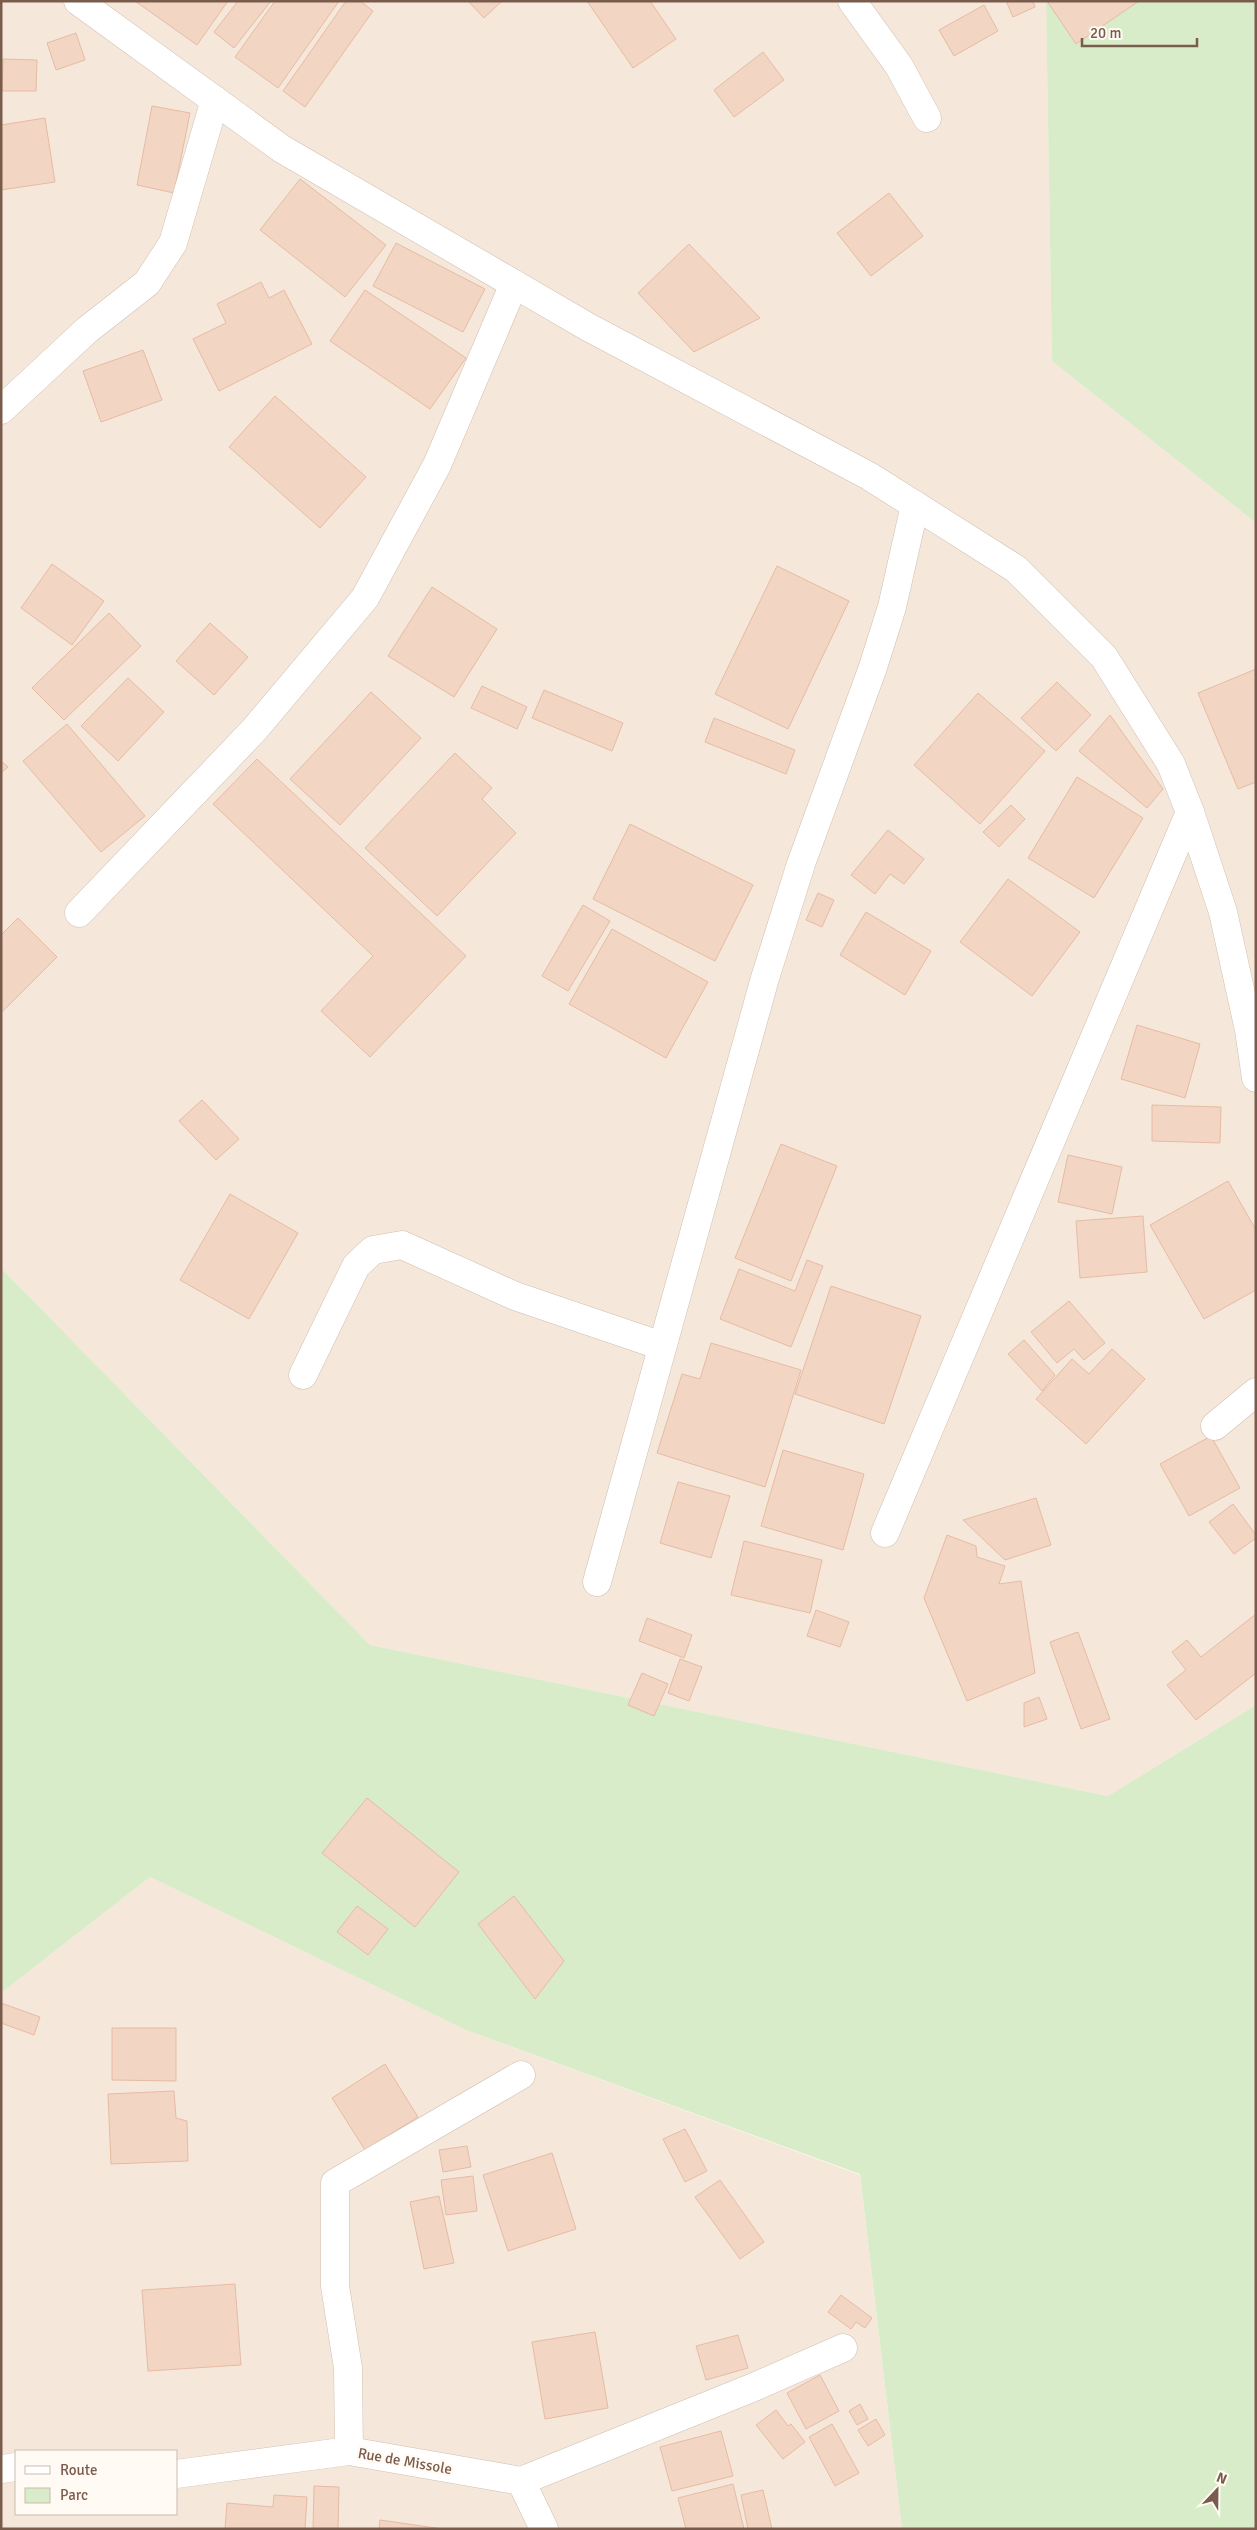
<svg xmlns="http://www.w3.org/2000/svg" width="1257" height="2530" font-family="Signika,sans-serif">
<rect width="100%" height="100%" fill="#fdf6ec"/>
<g fill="#f5e8da" fill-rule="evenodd">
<polygon points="1,1 1046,1 1052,361 1256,523 1256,1705 1108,1796 370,1645 1,1268"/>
<path d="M 150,1877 L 466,2030 L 860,2175 L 902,2529 L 1,2529 L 1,1993 ZM 16,2451 L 176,2451 L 176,2514 L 16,2514 Z"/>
</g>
<g fill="#d8ecc9">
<polygon points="1046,1 1256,1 1256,523 1052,361"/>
<polygon points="1,1268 370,1645 1108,1796 1256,1705 1256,2529 902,2529 860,2174 466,2030 150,1877 1,1993"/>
</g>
<g fill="#f3d5c3" stroke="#e6bba3">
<polygon points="135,1 228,1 197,45"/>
<polygon points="238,1 271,1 234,48 214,32"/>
<polygon points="275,1 339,1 278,88 235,57"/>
<polygon points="346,1 360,1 373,11 305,107 283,91"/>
<polygon points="468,1 502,1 484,18"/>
<polygon points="587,1 650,1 676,39 633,68"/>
<polygon points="1006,1 1033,1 1035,7 1013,17"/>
<polygon points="1047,1 1139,1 1076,44"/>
<polygon points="984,5 998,31 954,56 939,30"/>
<polygon points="76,33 85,60 56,70 47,43"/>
<polygon points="763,52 784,80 734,117 714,90"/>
<polygon points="3,59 37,60 36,91 2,91"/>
<polygon points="152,106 190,113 174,193 137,185"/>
<polygon points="45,118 55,182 1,190 1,125"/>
<polygon points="300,179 386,245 345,297 260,230"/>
<polygon points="889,193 923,236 871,276 837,233"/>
<polygon points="396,243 485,289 463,332 373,286"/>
<polygon points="689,244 760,318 694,352 638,293"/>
<polygon points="261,282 269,298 284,290 312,344 219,391 193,339 226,323 217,304"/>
<polygon points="365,290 466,358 430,409 330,341"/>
<polygon points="143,350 162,400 101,422 83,371"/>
<polygon points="275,396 366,477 320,528 229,447"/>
<polygon points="52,564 104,601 72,645 21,608"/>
<polygon points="777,566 849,601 788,729 715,694"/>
<polygon points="432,587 497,629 454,697 388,656"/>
<polygon points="109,613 141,646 64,720 32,688"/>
<polygon points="210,623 248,657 214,695 176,661"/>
<polygon points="1256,669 1256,782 1238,789 1198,693"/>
<polygon points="128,678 164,712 118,761 81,726"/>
<polygon points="1057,682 1091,715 1056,751 1021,718"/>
<polygon points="482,686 527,707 517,729 471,708"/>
<polygon points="544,690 623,723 612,751 532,718"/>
<polygon points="371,692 421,738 340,825 290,779"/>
<polygon points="978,693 1045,751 980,824 914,765"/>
<polygon points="1110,715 1163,789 1147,808 1079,751"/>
<polygon points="714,718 795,750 786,774 705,742"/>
<polygon points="67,724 145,816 101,852 23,761"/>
<polygon points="455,753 492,788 482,799 516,833 437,916 365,848"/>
<polygon points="257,759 466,956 370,1057 321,1011 373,956 213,804"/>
<polygon points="1,761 8,767 1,773"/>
<polygon points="1077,777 1143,818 1094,898 1028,858"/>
<polygon points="1011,805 1025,819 999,847 983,832"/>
<polygon points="630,824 753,885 715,961 593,899"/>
<polygon points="888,830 924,859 904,884 890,874 875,894 851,875"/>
<polygon points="1008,879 1080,932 1032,996 960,942"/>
<polygon points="818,893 834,900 822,927 806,920"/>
<polygon points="583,905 610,921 568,991 542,976"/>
<polygon points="866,912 931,951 905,995 840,955"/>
<polygon points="18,918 57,957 1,1013 1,935"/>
<polygon points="612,929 708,982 666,1058 569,1004"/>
<polygon points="1137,1025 1200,1044 1185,1098 1121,1079"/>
<polygon points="202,1100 239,1139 216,1160 179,1121"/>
<polygon points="1152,1105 1221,1107 1220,1143 1152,1141"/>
<polygon points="781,1144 837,1166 791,1281 735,1258"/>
<polygon points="1068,1155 1122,1167 1112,1214 1058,1202"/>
<polygon points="1228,1181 1256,1230 1256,1290 1204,1319 1150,1225"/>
<polygon points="230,1194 298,1233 249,1319 180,1280"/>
<polygon points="1143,1216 1147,1272 1080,1278 1076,1221"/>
<polygon points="807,1260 823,1266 791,1347 720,1319 739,1269 795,1291"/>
<polygon points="831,1286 921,1316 884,1424 795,1394"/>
<polygon points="1069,1301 1105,1343 1084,1360 1074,1349 1057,1363 1031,1332"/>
<polygon points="1024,1340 1055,1375 1042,1391 1008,1354"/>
<polygon points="711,1343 801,1370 765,1487 657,1453 682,1374 700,1379"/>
<polygon points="1112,1349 1145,1379 1086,1444 1036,1399 1072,1359 1089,1374"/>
<polygon points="1211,1436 1240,1488 1189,1516 1160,1464"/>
<polygon points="783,1450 864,1474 843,1550 761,1526"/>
<polygon points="678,1482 730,1496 711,1558 660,1543"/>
<polygon points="1036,1498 1051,1545 1005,1560 963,1520"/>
<polygon points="1233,1504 1256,1535 1256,1538 1234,1554 1209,1522"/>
<polygon points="947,1535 976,1546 977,1557 1005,1566 999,1584 1021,1581 1035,1673 967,1701 924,1598"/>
<polygon points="744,1541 822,1560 810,1613 731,1595"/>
<polygon points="816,1610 849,1622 840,1647 807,1636"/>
<polygon points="1256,1614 1256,1673 1196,1720 1167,1685 1186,1670 1172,1652 1187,1640 1201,1657"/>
<polygon points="647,1618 692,1635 684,1658 639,1641"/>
<polygon points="1078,1632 1110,1719 1081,1729 1050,1642"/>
<polygon points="680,1659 702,1667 689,1701 668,1693"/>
<polygon points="642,1673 668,1684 654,1716 628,1705"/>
<polygon points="1039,1697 1047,1719 1024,1727 1024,1703"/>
<polygon points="367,1798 459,1872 415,1927 322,1853"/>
<polygon points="514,1896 564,1961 535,1999 478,1924"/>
<polygon points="357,1906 388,1929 368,1955 337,1932"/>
<polygon points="1,2003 40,2017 34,2035 1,2023"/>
<polygon points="112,2028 176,2028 176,2081 112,2080"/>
<polygon points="385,2064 418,2117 365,2150 332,2098"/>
<polygon points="174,2091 176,2118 187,2121 188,2161 111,2164 108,2094"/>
<polygon points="685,2129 707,2171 685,2182 663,2139"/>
<polygon points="467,2146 471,2167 443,2172 439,2150"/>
<polygon points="552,2153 576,2229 508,2251 483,2175"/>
<polygon points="473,2176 477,2211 446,2215 441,2180"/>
<polygon points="720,2180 764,2242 740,2259 695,2197"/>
<polygon points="439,2196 454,2263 424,2269 410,2202"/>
<polygon points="235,2284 241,2365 148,2371 142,2290"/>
<polygon points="841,2295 872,2318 865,2328 856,2322 851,2329 828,2312"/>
<polygon points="595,2332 608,2408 545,2419 532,2342"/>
<polygon points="738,2335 748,2368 706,2380 696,2346"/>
<polygon points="820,2375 839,2411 806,2429 787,2393"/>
<polygon points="860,2404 868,2419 857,2425 849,2411"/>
<polygon points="776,2410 788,2426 791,2424 805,2442 783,2459 756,2425"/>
<polygon points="876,2419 885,2435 868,2446 858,2430"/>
<polygon points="832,2424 859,2473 835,2486 809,2437"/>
<polygon points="721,2431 733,2476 672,2491 660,2447"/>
<polygon points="733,2484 744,2529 686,2529 678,2498"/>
<polygon points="314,2486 339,2487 338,2529 313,2529"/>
<polygon points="763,2490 772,2529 748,2529 741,2495"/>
<polygon points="274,2495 307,2497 305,2529 225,2529 227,2503 273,2507"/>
<polygon points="380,2520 443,2529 379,2529"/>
</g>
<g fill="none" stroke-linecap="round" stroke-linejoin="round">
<g stroke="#d1beb0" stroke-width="29">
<g id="minor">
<polyline points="78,1 282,149 588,327 869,476 1016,569 1104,657 1171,764 1190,812 1223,912 1249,1030 1256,1078"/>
<polyline points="852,1 899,66 927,118"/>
<polyline points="1,410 87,330 147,283 173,243 215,100"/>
<polyline points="79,913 254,730 365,598 437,465 514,284"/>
<polyline points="303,1375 356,1266 373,1250 402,1245 515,1296 662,1346"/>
<polyline points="1215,1426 1256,1392"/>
<polyline points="885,1533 1190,812"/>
<polyline points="597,1582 765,978 801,864 872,670 892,607 915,505"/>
<polyline points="349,2451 348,2368 335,2286 335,2183 521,2075"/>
<polyline points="1,2469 16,2467"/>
<polyline points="176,2474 349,2451 521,2481 544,2529"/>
<polyline points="521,2481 754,2387 843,2348"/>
</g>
</g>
<use href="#minor" stroke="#fff" stroke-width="28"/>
</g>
<g text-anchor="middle" stroke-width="5" stroke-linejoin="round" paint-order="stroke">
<g font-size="15" fill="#7a5c4d" stroke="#fffaf3">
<text transform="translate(405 2461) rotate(10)" y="5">Rue de Missole</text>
</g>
</g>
<rect width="1257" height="2530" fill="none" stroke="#7a5c4d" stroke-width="5"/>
<rect x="15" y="2450" width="162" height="65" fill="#fffaf3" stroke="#cabbb1"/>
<rect x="25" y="2466" width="25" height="8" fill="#ffffff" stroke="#cabbb1"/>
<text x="60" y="2475" font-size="15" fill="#7a5c4d">Route</text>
<rect x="25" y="2488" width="25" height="15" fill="#d8ecc9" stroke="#cabbb1"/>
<text x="60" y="2500" font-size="15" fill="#7a5c4d">Parc</text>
<g transform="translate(1217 2490) rotate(22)" stroke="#fffaf3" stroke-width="4" paint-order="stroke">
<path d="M0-4L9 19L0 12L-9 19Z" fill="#7a5c4d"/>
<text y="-8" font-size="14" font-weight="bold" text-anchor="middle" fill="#7a5c4d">N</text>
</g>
<path d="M1082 38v8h115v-8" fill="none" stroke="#7a5c4d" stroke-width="2.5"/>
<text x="1090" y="38" font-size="15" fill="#7a5c4d" stroke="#fffaf3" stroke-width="4" paint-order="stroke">20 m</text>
</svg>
